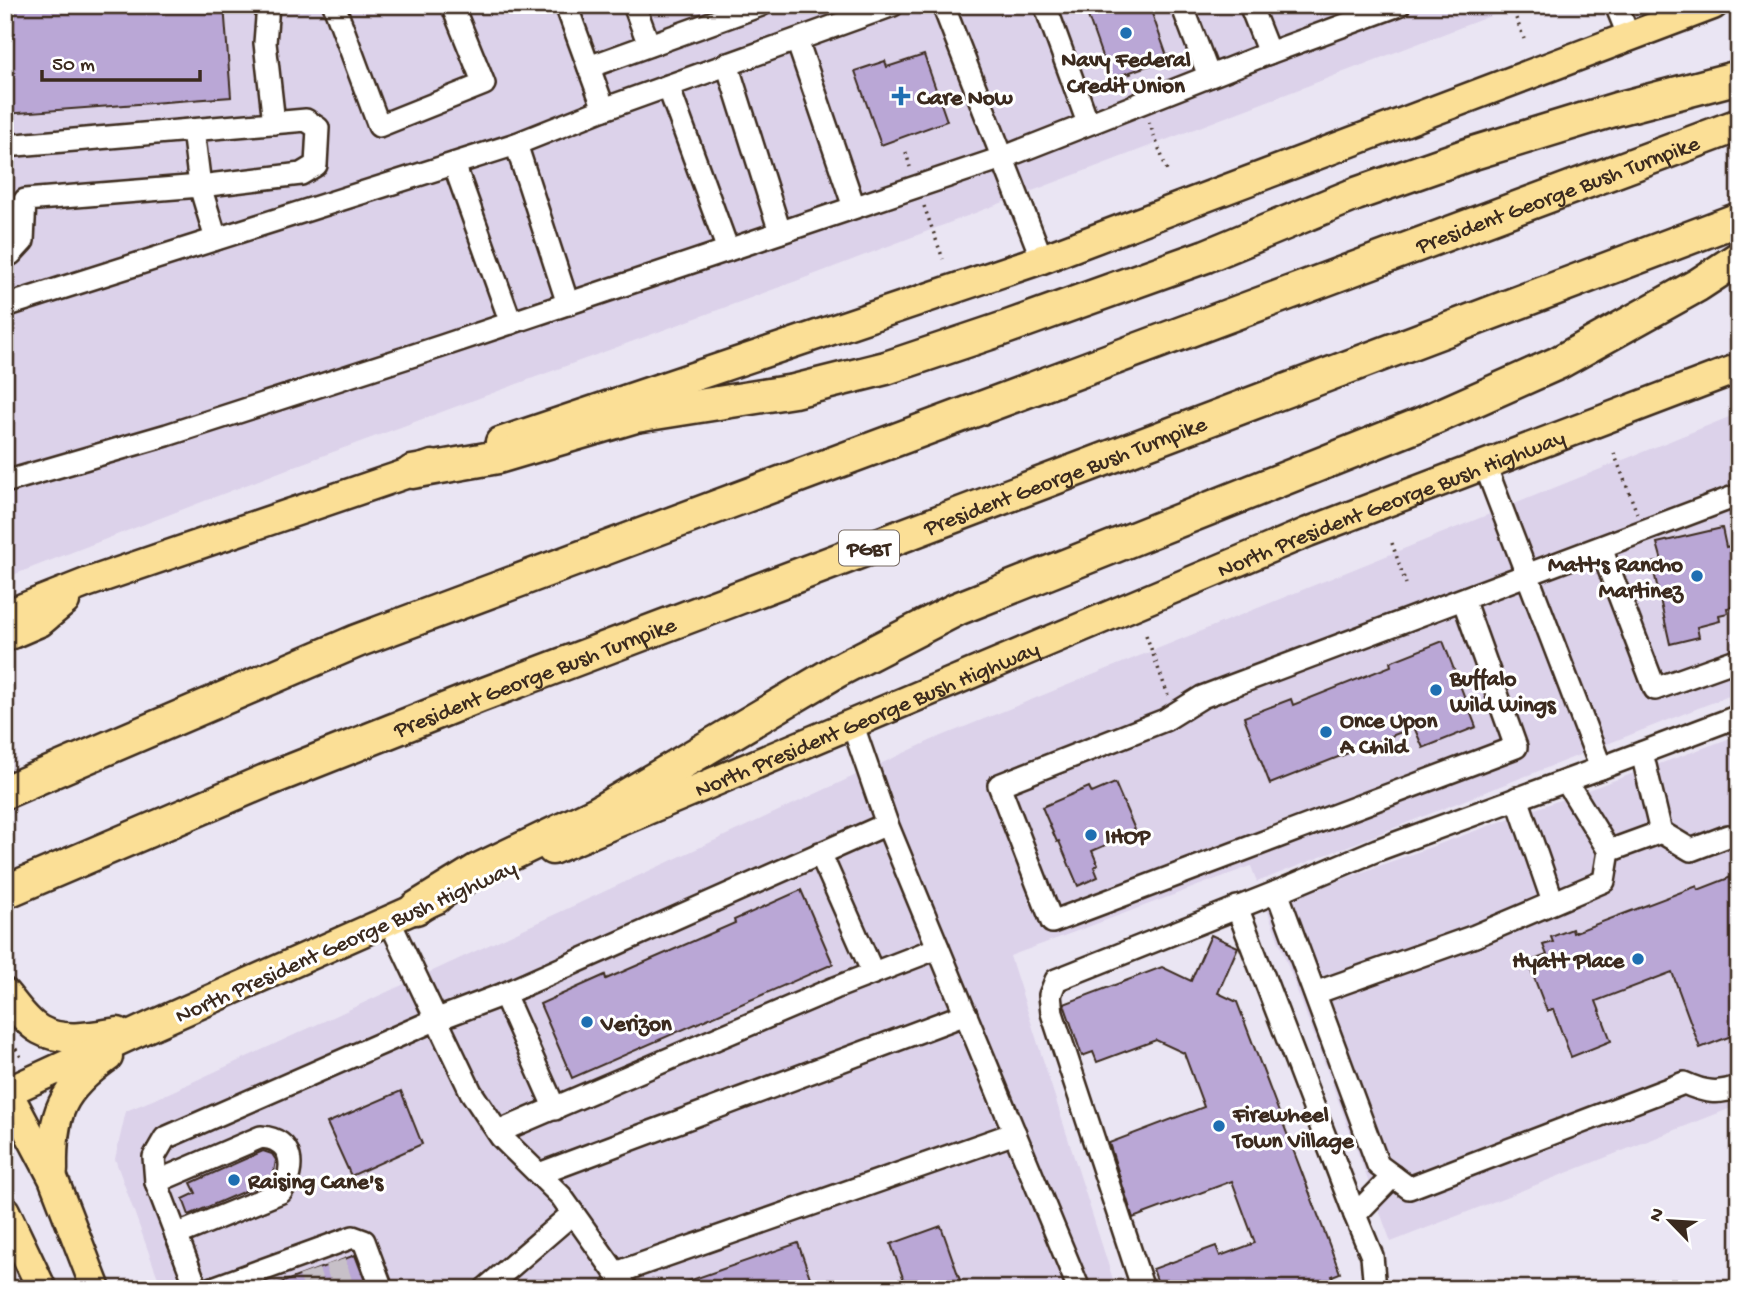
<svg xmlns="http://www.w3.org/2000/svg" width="1744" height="1294" font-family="'Gochi Hand',sans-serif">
<rect width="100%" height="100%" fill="#eae5f3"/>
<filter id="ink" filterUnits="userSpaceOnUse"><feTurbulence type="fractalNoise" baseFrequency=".0143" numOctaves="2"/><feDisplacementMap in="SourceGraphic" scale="14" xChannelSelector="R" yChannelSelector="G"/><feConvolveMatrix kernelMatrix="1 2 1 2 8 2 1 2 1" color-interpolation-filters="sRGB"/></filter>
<g filter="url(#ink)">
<g fill="#dcd2ea">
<polygon points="5,5 1519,5 818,273 295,466 5,578"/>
<polygon points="1739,413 1739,692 1257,882 1251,866 1010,956 1116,1289 162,1289 115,1159 126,1111 160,1097 932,740"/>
<polygon points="1739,735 1739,1105 1391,1242 1266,907"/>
</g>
<g fill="#baa7d6" stroke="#3b2a1e" stroke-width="2">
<polygon points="5,5 224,5 231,97 5,114"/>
<polygon points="1084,5 1149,5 1168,59 1110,79"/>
<polygon points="924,55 947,121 881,145 855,71 885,61 887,67"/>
<polygon points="1722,528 1726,547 1739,544 1739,606 1727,608 1728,613 1719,615 1720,621 1697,627 1699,637 1670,644 1652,563 1662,561 1657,543"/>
<polygon points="1443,641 1476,727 1423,748 1414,727 1270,784 1244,717 1291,699 1293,705 1391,666 1390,662"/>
<polygon points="1115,783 1136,832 1092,851 1098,865 1094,867 1098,877 1078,886 1059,841 1057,842 1042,807 1089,787 1092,793"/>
<polygon points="1739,874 1739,1033 1700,1048 1672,972 1596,1001 1611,1041 1571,1057 1553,1009 1547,1011 1528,962 1547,955 1543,945 1553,942 1551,937 1572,929 1573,933 1697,886 1698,890"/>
<polygon points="801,890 833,964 572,1078 540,1004 605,975 606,979 735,923 734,920"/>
<polygon points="1211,935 1238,947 1218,993 1237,1002 1340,1273 1332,1276 1337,1289 1160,1289 1153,1269 1216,1246 1220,1256 1255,1243 1232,1181 1133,1218 1109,1143 1204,1107 1184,1053 1156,1040 1097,1062 1093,1052 1082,1056 1064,1004 1162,967 1191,981"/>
<polygon points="401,1091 422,1144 351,1176 327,1123"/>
<polygon points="263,1151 272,1154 276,1160 273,1179 189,1215 183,1199 196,1193 191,1183"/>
<polygon points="941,1226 963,1289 907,1289 891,1244"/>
<polygon points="798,1243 814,1289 675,1289 674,1286"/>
<polygon points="355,1255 368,1289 270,1289 270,1287"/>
</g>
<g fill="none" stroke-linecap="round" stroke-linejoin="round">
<g stroke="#c7c0c8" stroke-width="21" stroke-dasharray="21 10" stroke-linecap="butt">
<polyline points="335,1262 344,1289"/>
<polyline points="309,1272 315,1289"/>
<polyline points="268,1288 269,1289"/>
</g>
<g stroke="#3b2a1e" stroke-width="26">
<g id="minor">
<polyline points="268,5 265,43 274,123"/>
<polyline points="334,5 379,126 484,84 452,5"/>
<polyline points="566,5 604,109 893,5"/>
<polyline points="634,5 649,45"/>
<polyline points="943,5 1042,259"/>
<polyline points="1045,5 1088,123"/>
<polyline points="1182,5 1209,76"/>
<polyline points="1250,5 1269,53"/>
<polyline points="1616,5 1629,37"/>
<polyline points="797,40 854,207"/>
<polyline points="727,64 780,232"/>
<polyline points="589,67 761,5"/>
<polyline points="668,86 728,250"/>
<polyline points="193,130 200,186 216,239"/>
<polyline points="516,144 568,304"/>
<polyline points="5,146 306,120 318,128 316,165 301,174 200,186 25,200 23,241 11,254 5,254"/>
<polyline points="454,164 511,323"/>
<polyline points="5,306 516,144 604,109"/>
<polyline points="1485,465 1601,768 1739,716"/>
<polyline points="5,482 167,435 442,346 1002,158 1269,53 1399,5"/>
<polyline points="1601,548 1655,689 1739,659"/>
<polyline points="1463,599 1516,747 1052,922 999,785 1165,720 1202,697 1739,495"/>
<polyline points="852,723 887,824"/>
<polyline points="1642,753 1661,832"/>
<path d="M 1601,768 L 1377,850 L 1277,892 L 1378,1165 L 1409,1188 L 1684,1083 C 1704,1092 1718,1095 1739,1086"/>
<polyline points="1566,781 1609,851"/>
<polyline points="1517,798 1553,902"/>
<polyline points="820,853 873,973"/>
<polyline points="1237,907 1355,1215"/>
<polyline points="389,920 471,1092 501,1137 561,1196 627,1289"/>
<polyline points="1315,993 1475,936 1604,881 1609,851 1661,832 1691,850 1728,836"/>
<polyline points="504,994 555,1109"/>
<polyline points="498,1132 835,988 938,948"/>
<polyline points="539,1174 966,1014"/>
<path d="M 156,1182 L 261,1137 C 294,1139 296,1169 281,1192 L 176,1235"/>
<polyline points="616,1273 1015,1133"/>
<polyline points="197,1289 156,1182 154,1157 165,1138 435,1020 504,994 887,824 1079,1289"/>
<polyline points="210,1289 353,1237 364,1241 382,1289"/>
<polyline points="485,1289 573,1213"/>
<polyline points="1143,1289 1052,1013 1050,995 1056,980 1277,892"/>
<polyline points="1375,1289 1372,1256 1355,1215 1393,1176"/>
</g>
</g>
<g stroke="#3b2a1e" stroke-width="33">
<g id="major">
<polyline points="500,442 1042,259 1713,5"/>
<polyline points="5,615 86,583 432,465"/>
<polyline points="5,637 40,622 65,601"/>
<path id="s1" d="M 552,850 L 1308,532 L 1739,368"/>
<path d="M 5,993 C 15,1005 26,1022 40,1030 C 63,1043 94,1036 118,1032"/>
<polyline points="5,1087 53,1178 96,1289"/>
<polyline points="5,1093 153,1025 437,899"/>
<path d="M 53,1170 C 52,1112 61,1091 108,1057"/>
<polyline points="5,1211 42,1289"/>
</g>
</g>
<g stroke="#3b2a1e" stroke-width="37">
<g id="highway">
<polyline points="412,472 498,457 636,416 794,391 886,368 1005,328 1206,256 1356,194 1470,154 1617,109 1739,77"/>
<path id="s2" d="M 5,792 L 357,641 L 1739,125"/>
<path id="s3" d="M 5,892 L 265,781 L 479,696 L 1739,219"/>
<polyline points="416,908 476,871 597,813 837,671 957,609 1421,424 1558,363 1698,285 1739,258"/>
</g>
</g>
<g stroke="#3b2a1e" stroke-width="3.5" stroke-dasharray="2 5" stroke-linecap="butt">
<polyline points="1511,5 1524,39"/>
<polyline points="1130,73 1134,84"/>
<polyline points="1149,122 1167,170"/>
<polyline points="906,152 910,167"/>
<polyline points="924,206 943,259"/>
<polyline points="1614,453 1637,513"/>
<polyline points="1392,543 1406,584"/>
<polyline points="1146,635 1168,695"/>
<polyline points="8,1037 23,1060"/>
</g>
<use href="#minor" stroke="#fff" stroke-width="21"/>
<use href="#major" stroke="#fbdf96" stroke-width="28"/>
<use href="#highway" stroke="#fbdf96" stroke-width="32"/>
</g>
</g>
<g fill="#1f6fb2" stroke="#fff" stroke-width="2.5">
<circle cx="1126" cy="33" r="7"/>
<path d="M897.5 85.5h7v7h7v7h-7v7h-7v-7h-7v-7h7z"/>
<circle cx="1697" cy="576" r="7"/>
<circle cx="1436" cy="690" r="7"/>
<circle cx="1326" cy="732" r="7"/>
<circle cx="1091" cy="835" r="7"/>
<circle cx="1638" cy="959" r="7"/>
<circle cx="587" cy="1022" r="7"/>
<circle cx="1219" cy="1126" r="7"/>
<circle cx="234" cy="1180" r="7"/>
</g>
<g text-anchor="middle" stroke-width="6" stroke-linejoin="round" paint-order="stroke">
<rect fill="#fff" stroke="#766a62" stroke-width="2" x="839" y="530.5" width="60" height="35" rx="5"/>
<g font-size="21" font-weight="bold" fill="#3b2a1e">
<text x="869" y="555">PGBT</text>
</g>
<g font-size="23" font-weight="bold" fill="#3b2a1e" stroke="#fff" text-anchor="start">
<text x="1126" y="66" text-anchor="middle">Navy Federal<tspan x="1126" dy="26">Credit Union</tspan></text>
<text x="917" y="104">Care Now</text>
<text x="1683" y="571" text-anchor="end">Matt's Rancho<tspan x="1683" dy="26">Martinez</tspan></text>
<text x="1450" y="685">Buffalo<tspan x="1450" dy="26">Wild Wings</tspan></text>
<text x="1340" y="727">Once Upon<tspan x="1340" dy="26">A Child</tspan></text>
<text x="1105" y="843">IHOP</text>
<text x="1624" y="967" text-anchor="end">Hyatt Place</text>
<text x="601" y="1030">Verizon</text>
<text x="1233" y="1121">Firewheel<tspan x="1233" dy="26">Town Village</tspan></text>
<text x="248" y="1188">Raising Cane's</text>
</g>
<g font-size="23" fill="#3b2a1e" stroke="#fff">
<text dy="8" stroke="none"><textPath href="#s2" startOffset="1664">President George Bush Turnpike</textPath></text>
<text dy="8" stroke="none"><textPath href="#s3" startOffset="1139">President George Bush Turnpike</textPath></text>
<text dy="8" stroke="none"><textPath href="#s1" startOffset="908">North President George Bush Highway</textPath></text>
<text dy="8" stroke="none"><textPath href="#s3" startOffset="572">President George Bush Turnpike</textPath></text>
<text dy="8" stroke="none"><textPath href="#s1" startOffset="341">North President George Bush Highway</textPath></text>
<text transform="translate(345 940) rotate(-24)" y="8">North President George Bush Highway</text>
</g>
</g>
<rect width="1744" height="1294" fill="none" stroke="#fff" stroke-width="28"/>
<rect x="14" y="14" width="1716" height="1266" fill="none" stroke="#3b2a1e" stroke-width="2.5" filter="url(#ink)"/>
<g transform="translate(1670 1221) rotate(295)" stroke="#ffffff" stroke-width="5" paint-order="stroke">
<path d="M0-5L12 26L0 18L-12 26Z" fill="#3b2a1e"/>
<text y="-10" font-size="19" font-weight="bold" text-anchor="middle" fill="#3b2a1e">N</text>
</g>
<path d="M42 70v10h158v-10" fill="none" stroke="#3b2a1e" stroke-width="3.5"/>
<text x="52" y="70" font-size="21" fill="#3b2a1e" stroke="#ffffff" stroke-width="5" paint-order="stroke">50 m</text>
</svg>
